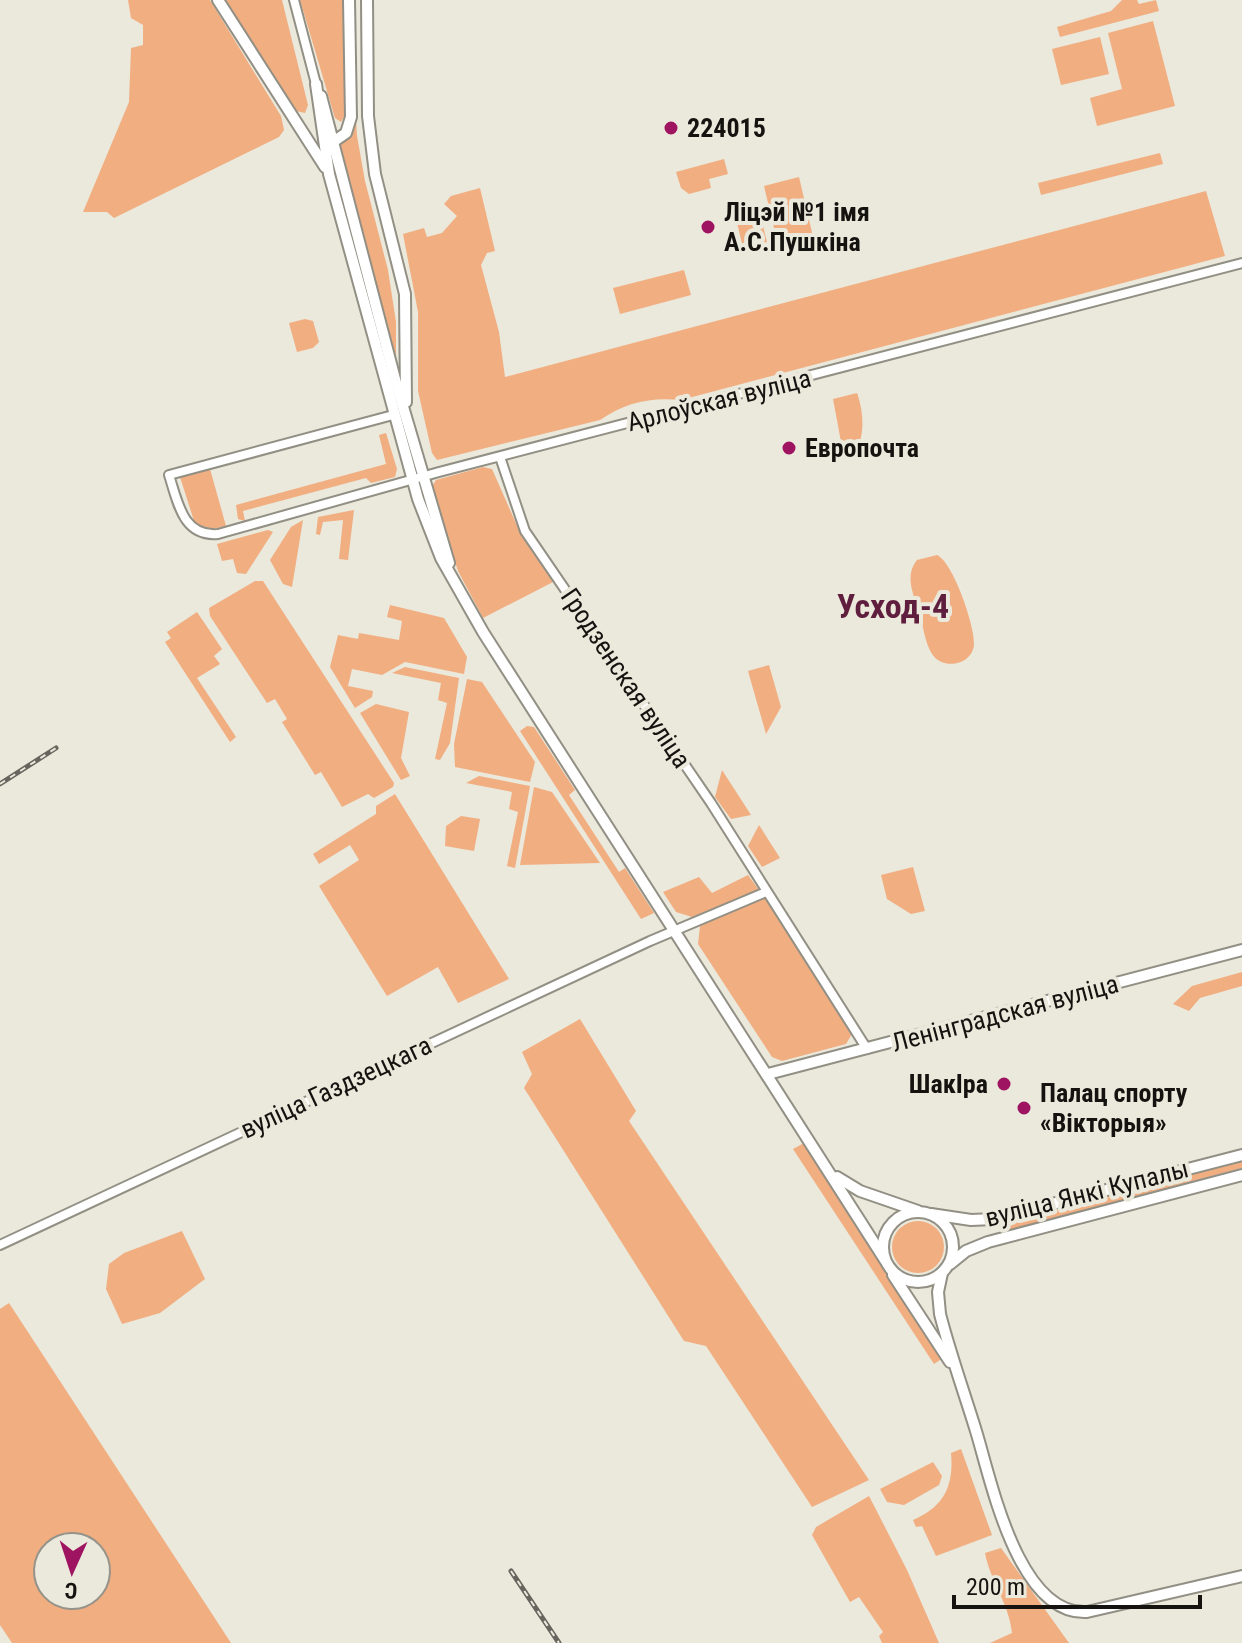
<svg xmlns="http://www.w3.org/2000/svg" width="1242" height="1643" font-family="'Roboto Condensed',sans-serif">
<rect width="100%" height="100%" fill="#ebe8dc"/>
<g fill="#f1ae80" fill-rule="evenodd">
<polygon points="128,0 210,0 281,116 284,130 279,137 114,218 107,212 83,212 129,102 131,48 143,45 143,25 131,18"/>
<polygon points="224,0 282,0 308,105 305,113 296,111"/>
<polygon points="300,0 343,0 345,115 341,122 335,118"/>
<polygon points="1122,0 1137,0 1139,4 1156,0 1159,11 1060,37 1057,27 1111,11"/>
<polygon points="1153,21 1175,106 1097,126 1090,98 1122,89 1108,33"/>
<polygon points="1100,37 1109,74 1061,85 1052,49"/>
<polygon points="352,52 357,136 365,181 388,270 396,322 396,380 338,146 354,129"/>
<polygon points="1160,153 1163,164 1041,195 1038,183"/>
<polygon points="724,159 728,174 709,179 711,188 689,194 681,188 676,172"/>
<polygon points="799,177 814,241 779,249 764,186"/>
<path d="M 480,188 L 495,251 L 487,253 L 481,265 L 499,332 L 505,377 L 1206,191 L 1225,256 L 681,400 C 651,397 626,402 600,420 L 437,460 L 432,453 L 418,391 L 418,312 L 403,234 L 424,228 L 427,237 L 442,233 L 457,216 L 444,204 L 451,196 Z"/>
<polygon points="758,205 767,242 743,248 734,210"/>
<polygon points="684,270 691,295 620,314 613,288"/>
<polygon points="305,319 313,321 319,342 313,348 297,352 289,323"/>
<path d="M 857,393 C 864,412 868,450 844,458 L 833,399 Z"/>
<polygon points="386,433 397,469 395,477 371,483 366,478 243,511 245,521 238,519 236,505 386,464 379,435"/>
<polygon points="483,467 492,469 522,537 553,582 483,618 458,571 431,488 436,480"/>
<polygon points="210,469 226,526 213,529 195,524 180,477"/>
<polygon points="354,510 348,560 339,559 343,520 323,522 320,535 316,534 318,517"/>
<polygon points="303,520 292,587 283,584 270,560 291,527"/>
<polygon points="268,530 273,532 246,574 237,573 233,559 222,561 217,544"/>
<path d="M 937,555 C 953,562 975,626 974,644 C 973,665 943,671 932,654 C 925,643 923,625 919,612 C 914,595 904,576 917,560 Z"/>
<polygon points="255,581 263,581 394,783 393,787 374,798 368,794 342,807 321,772 315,775 282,722 287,719 275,699 267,703 210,616 209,608"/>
<polygon points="390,605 444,618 467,657 464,674 405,662 382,675 352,669 348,686 373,691 372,697 355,708 330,667 338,635 358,639 359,633 399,640 402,621 387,617"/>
<polygon points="197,612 222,649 214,656 220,664 197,678 236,737 230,742 165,642 171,638 167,632"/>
<polygon points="769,665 781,707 766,734 748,671"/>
<polygon points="405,667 459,678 450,743 440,760 435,759 447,703 438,700 441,683 392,673"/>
<polygon points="467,679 482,682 535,762 530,782 455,767 454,744"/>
<polygon points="376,704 409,712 401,758 410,776 401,780 360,713"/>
<polygon points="527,726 534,727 575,790 569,795 619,872 625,868 654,913 641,919 520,731"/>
<polygon points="722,770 751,815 731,819 715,797"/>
<polygon points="479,776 530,786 515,868 507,866 518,812 509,809 512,792 466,783"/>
<polygon points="534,787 552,792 600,863 520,865"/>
<polygon points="395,794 509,979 458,1003 438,967 387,996 319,886 359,860 350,845 319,864 313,854 376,814 376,806"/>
<polygon points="461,816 480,819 474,851 445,846 446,826"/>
<polygon points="759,825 780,858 762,867 748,846"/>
<polygon points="913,867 925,911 911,914 887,899 881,875"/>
<polygon points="748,875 759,890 692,917 676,912 663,892 699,877 712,893"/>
<polygon points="764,897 852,1034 846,1044 782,1061 772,1057 698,944 700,926"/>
<polygon points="1242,972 1242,986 1200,998 1189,1011 1173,1004 1192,986"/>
<polygon points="580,1019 636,1111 629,1121 869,1480 812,1507 706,1346 684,1341 524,1088 532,1074 522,1052"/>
<polygon points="804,1143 943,1358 934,1364 793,1149"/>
<polygon points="1242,1161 1242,1168 1002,1232 1000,1224"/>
<circle cx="918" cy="1247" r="26"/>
<polygon points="182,1231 205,1279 160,1313 122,1324 106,1289 109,1264 124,1253"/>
<path d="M 9,1303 L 231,1643 L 12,1643 L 0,1625 L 0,1309 ZM 48,1547 L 96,1547 L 96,1595 L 48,1595 Z"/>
<path d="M 961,1449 L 992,1535 L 936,1556 L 922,1526 L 916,1527 L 913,1520 C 944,1507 954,1486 951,1453 Z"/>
<polygon points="933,1462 942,1476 939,1485 904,1505 887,1502 880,1489"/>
<polygon points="869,1496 907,1570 939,1643 882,1643 879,1636 883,1632 859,1597 850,1602 812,1535 816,1527"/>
<path d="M 1001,1548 L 1069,1643 L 990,1643 L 1012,1633 C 1009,1603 990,1581 985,1553 Z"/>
</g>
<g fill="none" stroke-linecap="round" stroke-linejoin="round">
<g stroke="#928f84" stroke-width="12">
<g id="minor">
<polyline points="294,0 316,84"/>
<path d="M 393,415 L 169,475 C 178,503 183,537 218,534 L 439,472 L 1242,263"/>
<polyline points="500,457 525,531 711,803 867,1049"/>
<polyline points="0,1245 650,941 766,892"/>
</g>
</g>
<g stroke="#928f84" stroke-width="14">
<g id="major">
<polyline points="218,0 325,167"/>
<polyline points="367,0 368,116 375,174 405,294 406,402"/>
<polyline points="316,84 329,174 418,499 441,558 483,632 885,1260"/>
<polyline points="321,96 396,383 449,563"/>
<polyline points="333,142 346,133 351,117 349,0"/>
<polyline points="768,1074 1242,950"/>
<polyline points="837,1177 860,1191 918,1211"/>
<circle cx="918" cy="1247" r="35"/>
<polyline points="931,1214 971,1220 994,1219 1242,1155"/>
<polyline points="950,1264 966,1251 988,1242 1242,1175"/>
<path d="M 942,1273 L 938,1292 L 940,1314 C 950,1353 964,1392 976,1431 C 991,1480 1018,1616 1087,1612 L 1242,1576"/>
<polyline points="893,1275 950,1362"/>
</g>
</g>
<use href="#minor" stroke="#fff" stroke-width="8"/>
<use href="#major" stroke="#fff" stroke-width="10"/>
<g stroke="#66655e" stroke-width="5">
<g id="rail">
<polyline points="0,784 56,748"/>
<polyline points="511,1571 559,1643"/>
</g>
</g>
<use href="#rail" stroke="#ebe8dc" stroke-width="2" stroke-dasharray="6" stroke-linecap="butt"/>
</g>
<g fill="#9f1460" stroke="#ebe8dc" stroke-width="3">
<circle cx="671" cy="128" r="8"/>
<circle cx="708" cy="227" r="8"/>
<circle cx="789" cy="448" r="8"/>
<circle cx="1004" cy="1084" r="8"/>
<circle cx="1024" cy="1108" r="8"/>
</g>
<g text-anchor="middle" stroke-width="8" stroke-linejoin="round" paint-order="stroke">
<g font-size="26" font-weight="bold" fill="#14130f" stroke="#ebe8dc" text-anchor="start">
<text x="687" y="137">224015</text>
<text x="724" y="221">Ліцэй №1 імя<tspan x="724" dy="30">А.С.Пушкіна</tspan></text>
<text x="805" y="457">Европочта</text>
<text x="988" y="1093" text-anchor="end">ШакІра</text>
<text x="1040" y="1102">Палац спорту<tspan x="1040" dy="30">«Вікторыя»</tspan></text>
</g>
<g font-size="26" fill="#14130f" stroke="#ebe8dc">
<text transform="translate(719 400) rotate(-14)" y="9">Арлоўская вуліца</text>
<text transform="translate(626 678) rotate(56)" y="9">Гродзенская вуліца</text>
<text transform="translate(1005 1013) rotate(-15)" y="9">Ленінградская вуліца</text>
<text transform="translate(336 1087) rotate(-25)" y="9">вуліца Газдзецкага</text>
<text transform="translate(1087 1193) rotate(-14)" y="9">вуліца Янкі Купалы</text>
</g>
<g font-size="34" font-weight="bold" fill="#5f1e3d" stroke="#ebe8dc">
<text x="893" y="618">Усход-4</text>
</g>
</g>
<g transform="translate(72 1571) rotate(183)"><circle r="38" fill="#ebe8dc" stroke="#95938a" stroke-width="2"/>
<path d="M0-6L14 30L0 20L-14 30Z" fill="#9f1460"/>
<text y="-12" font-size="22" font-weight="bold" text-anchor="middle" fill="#14130f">С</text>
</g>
<path d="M954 1595v12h246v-12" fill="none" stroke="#14130f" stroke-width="4"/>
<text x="966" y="1595" font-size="24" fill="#14130f" stroke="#ebe8dc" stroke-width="6" paint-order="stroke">200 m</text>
</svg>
